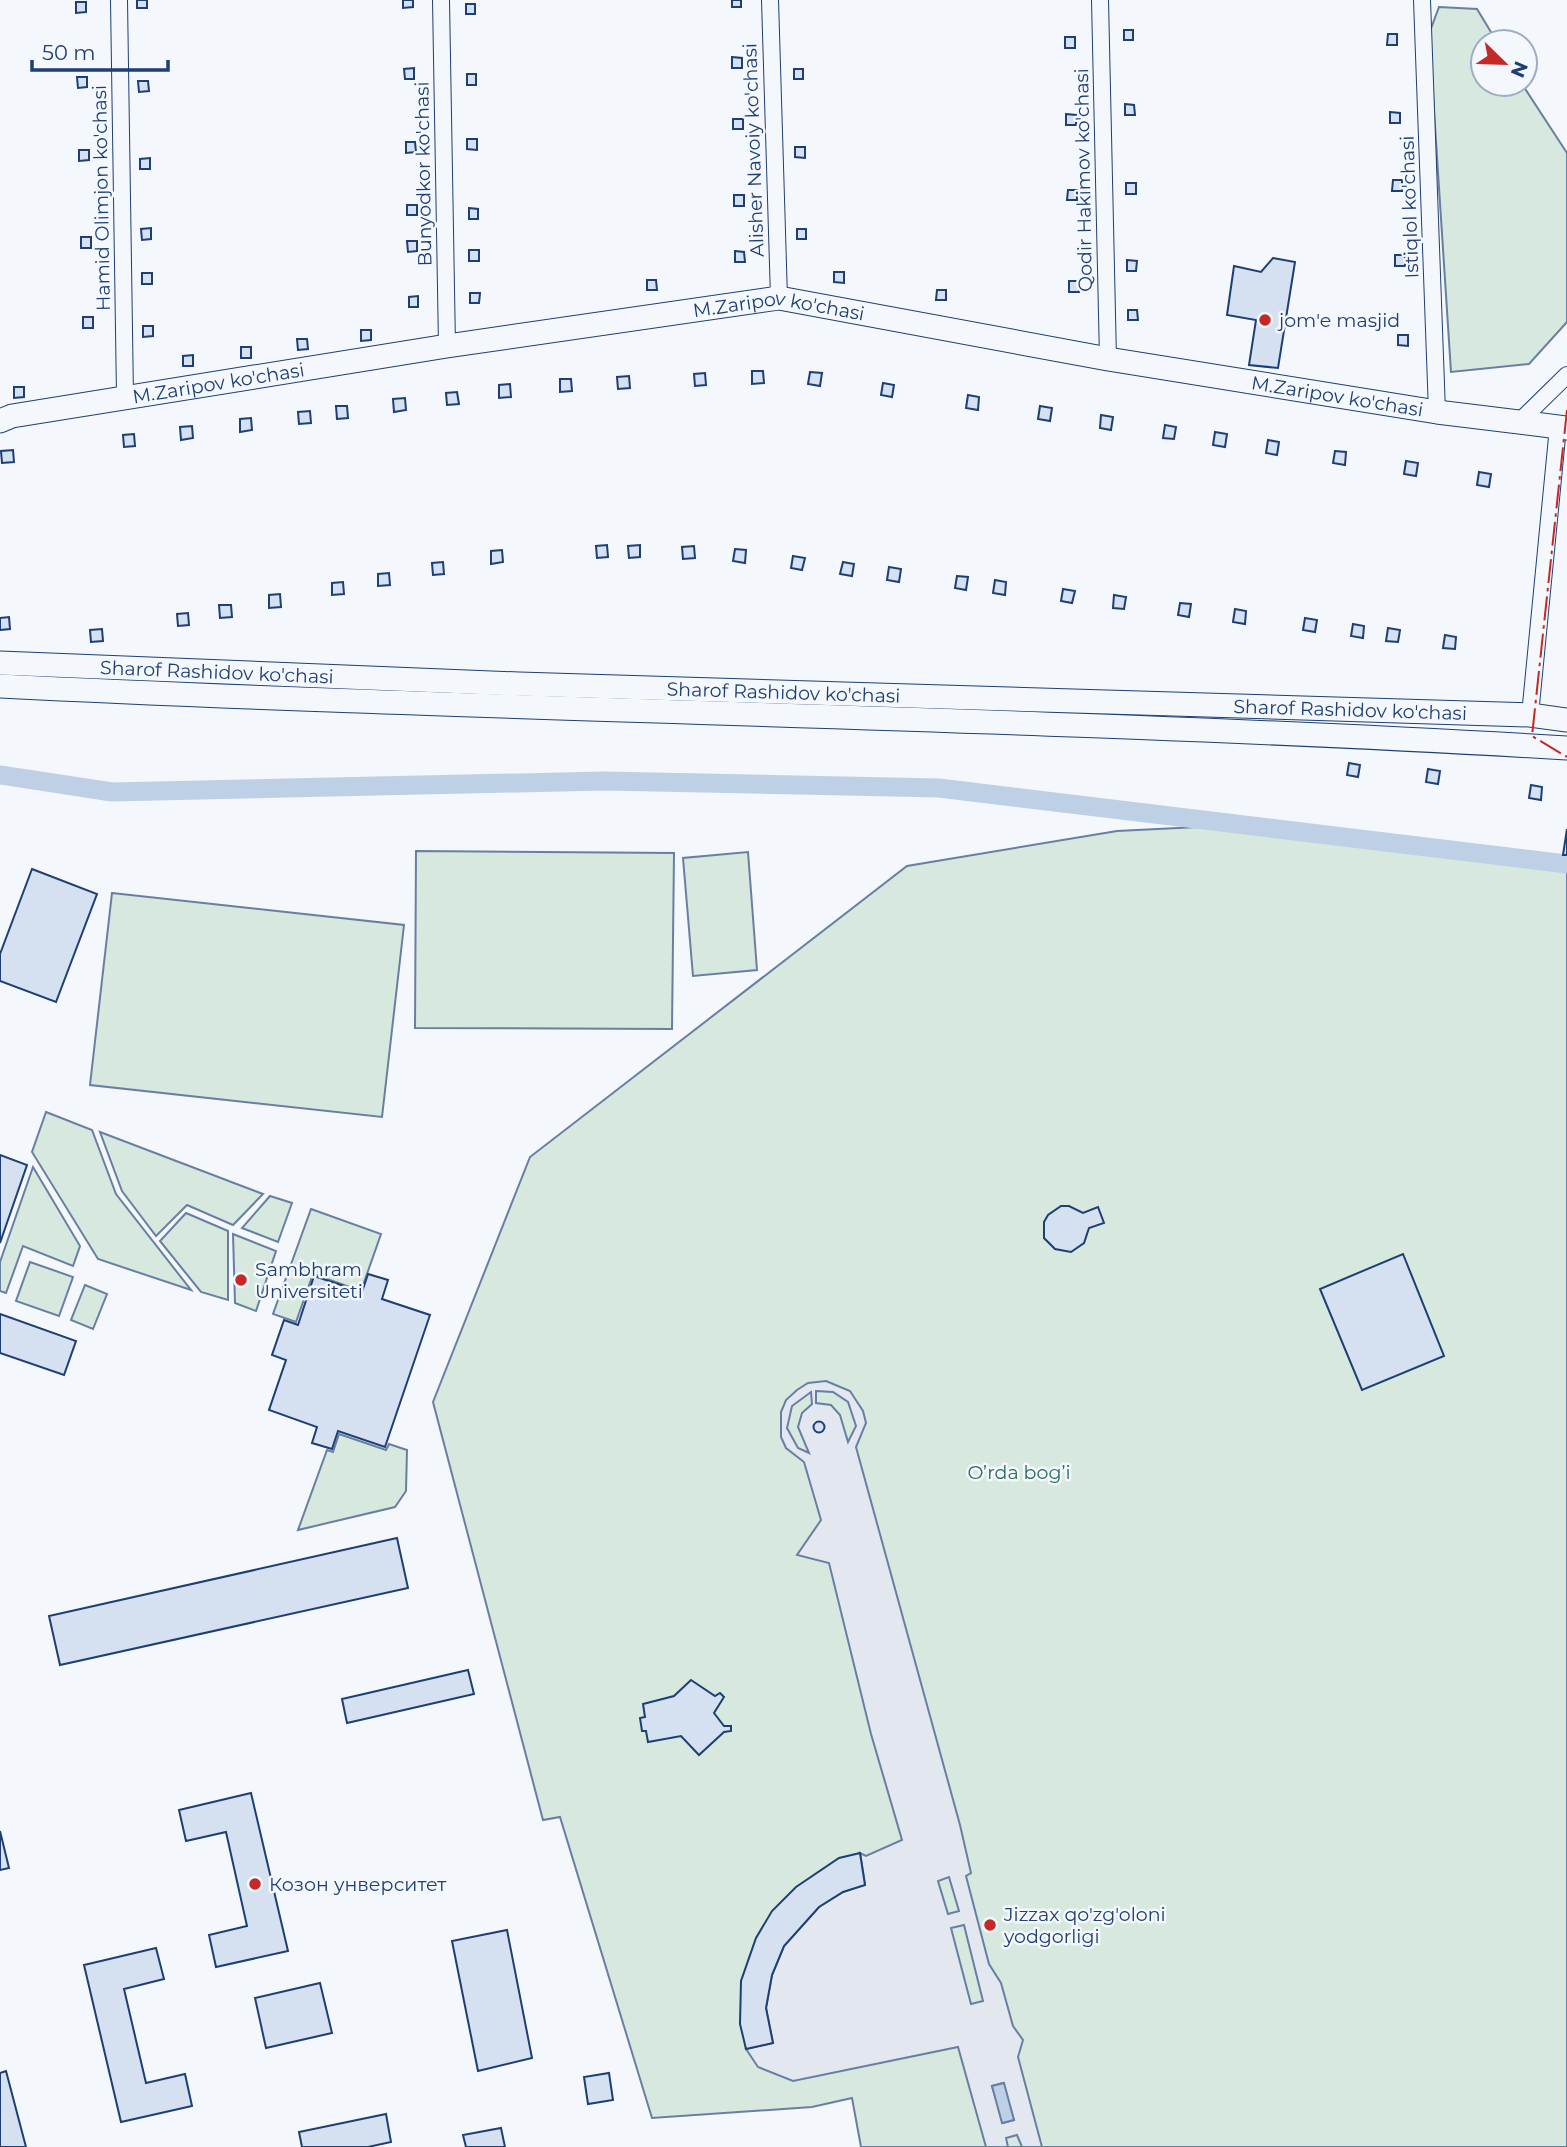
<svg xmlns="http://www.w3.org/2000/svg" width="1567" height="2147" font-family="Montserrat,sans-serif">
<rect width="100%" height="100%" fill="#f4f7fb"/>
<g fill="#d7e8df" stroke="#687fa3" stroke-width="2">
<polygon points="1439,7 1477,9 1497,42 1483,42 1483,84 1522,84 1567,153 1567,322 1529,364 1451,372 1429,34"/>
<polygon points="1198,827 1567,867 1567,2147 861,2147 852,2098 812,2107 652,2118 560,1817 543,1820 433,1402 530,1157 907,866 1117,831"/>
<polygon points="416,851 674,853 672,1029 415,1028"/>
<polygon points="748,852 757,970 693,976 683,858"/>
<polygon points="112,893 404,925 382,1117 90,1085"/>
<polygon points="46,1112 92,1130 116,1194 191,1290 98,1259 32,1152"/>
<polygon points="100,1132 263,1194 233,1225 187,1205 156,1236 122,1191"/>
<polygon points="33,1167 80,1246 73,1266 23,1246 6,1293 0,1291 0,1262"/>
<polygon points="270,1196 292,1203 278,1242 242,1228"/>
<polygon points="311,1209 381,1234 361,1291 313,1274 296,1322 273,1314"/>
<polygon points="186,1213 228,1231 228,1300 201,1292 160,1241"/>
<polygon points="233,1234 276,1251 256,1311 235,1303"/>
<polygon points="30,1262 73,1277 59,1316 16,1301"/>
<polygon points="85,1285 107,1294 93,1329 71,1320"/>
<polygon points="339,1434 386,1450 389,1444 407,1450 406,1491 395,1507 298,1530 327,1450 333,1452"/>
</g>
<path fill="#e3e8f0" stroke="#687fa3" stroke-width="2" fill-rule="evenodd" d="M 826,1381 L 850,1391 L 863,1411 L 866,1423 L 856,1447 L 960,1825 L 971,1873 L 966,1876 L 989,1964 L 1001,1983 L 1013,2026 L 1023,2040 L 1018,2057 L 1042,2147 L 1022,2147 L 1017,2135 L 1006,2138 L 1008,2147 L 986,2147 L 958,2047 L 793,2081 L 758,2067 L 746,2049 L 773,2043 L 766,2008 L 772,1975 L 784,1946 L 819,1907 L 843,1892 L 865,1884 L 860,1853 L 866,1856 L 902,1840 L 871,1734 L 829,1563 L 797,1555 L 821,1520 L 804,1462 L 786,1448 L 781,1437 L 781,1412 L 786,1400 L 797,1390 L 808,1383 ZM 816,1391 L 833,1392 L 848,1402 L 856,1426 L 848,1442 L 840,1415 L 831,1405 L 816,1403 ZM 811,1392 L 812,1404 L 802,1413 L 798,1427 L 809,1453 L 798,1448 L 787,1428 L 792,1406 ZM 949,1877 L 959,1911 L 948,1914 L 938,1881 ZM 964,1925 L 983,2001 L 971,2004 L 951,1928 ZM 1003,2083 L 1014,2120 L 1003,2123 L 992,2086 Z"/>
<polygon fill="#bed0e5" stroke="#687fa3" stroke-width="2" points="1004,2083 1014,2120 1002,2123 992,2086"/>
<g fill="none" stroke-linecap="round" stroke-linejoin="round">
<polyline stroke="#bed0e5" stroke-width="19" points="0,775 112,792 605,781 939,788 1567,864"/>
</g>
<g fill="#d5e0f0" stroke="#1d3f73" stroke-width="2">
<rect x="137" y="0" width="10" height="8"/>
<polygon points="403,0 413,0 413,7 403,8"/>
<rect x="732" y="0" width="9" height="7"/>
<polygon points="76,2 86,2 86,12 76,13"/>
<rect x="466" y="4" width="9" height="10"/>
<rect x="1124" y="30" width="9" height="10"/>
<polygon points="1388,34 1397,34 1397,45 1387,45"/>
<rect x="1065" y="37" width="10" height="11"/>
<polygon points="732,57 742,58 742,68 732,68"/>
<polygon points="414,68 414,79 405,79 404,69"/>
<rect x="794" y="69" width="9" height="10"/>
<rect x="467" y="74" width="9" height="11"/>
<polygon points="77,77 87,77 87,87 78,88"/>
<polygon points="138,81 148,81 149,91 139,92"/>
<polygon points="1125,104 1134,105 1135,115 1125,115"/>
<polygon points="1390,112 1400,113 1400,123 1390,123"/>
<polygon points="1066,114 1076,115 1076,125 1066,125"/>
<rect x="733" y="119" width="10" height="10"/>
<polygon points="467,139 477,139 477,150 467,149"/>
<polygon points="406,142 415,142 416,152 406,153"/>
<polygon points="795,147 805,147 805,158 795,157"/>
<polygon points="79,150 89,150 89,160 79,161"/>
<polygon points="150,158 150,169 140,169 140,159"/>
<polygon points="1393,180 1402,180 1402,191 1392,191"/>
<rect x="1126" y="183" width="10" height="11"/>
<polygon points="1068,190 1077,190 1077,200 1067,200"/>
<rect x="734" y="195" width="10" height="11"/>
<rect x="407" y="205" width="10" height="10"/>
<polygon points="469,208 478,209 478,219 469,219"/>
<polygon points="151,228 151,239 142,240 141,229"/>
<rect x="797" y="229" width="9" height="10"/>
<rect x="81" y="237" width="10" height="11"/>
<polygon points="407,241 417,241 417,251 408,252"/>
<rect x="469" y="250" width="10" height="11"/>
<polygon points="735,251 744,252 745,262 735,262"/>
<rect x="1395" y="255" width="10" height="11"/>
<polygon points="1273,258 1295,262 1278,368 1249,365 1256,320 1227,315 1234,266 1261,272"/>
<polygon points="1127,260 1137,261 1136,271 1127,271"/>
<polygon points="834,272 844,272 844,283 834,282"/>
<rect x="142" y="273" width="10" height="11"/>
<polygon points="647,280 656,280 657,290 647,290"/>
<rect x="1069" y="281" width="10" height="11"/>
<polygon points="937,290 946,290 946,300 936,300"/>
<polygon points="470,293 480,293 479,303 470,303"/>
<polygon points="418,296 418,307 409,307 409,297"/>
<polygon points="1128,310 1137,310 1138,320 1128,320"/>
<rect x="83" y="317" width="10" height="11"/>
<polygon points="143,326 153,326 153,336 143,337"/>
<polygon points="361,330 371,330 371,340 361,341"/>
<polygon points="1398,335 1408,335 1408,346 1398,345"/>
<polygon points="297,339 307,339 308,349 298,350"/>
<rect x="241" y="347" width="10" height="11"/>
<polygon points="193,355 193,366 183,366 183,356"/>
<polygon points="752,371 763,371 764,383 752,384"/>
<polygon points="810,372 822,373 820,386 808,384"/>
<polygon points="705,373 706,385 695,386 694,374"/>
<polygon points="629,376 630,388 618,389 617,377"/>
<polygon points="560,379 571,379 572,391 560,392"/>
<polygon points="883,383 894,385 892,397 881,395"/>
<polygon points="510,384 511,397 499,398 499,385"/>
<polygon points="14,387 24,387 24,397 14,398"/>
<polygon points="457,392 459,404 447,405 446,393"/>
<polygon points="968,395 979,397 978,410 966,408"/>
<polygon points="405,398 406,410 394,412 393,399"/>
<polygon points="336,406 347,406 348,418 337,419"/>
<polygon points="1040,406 1052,408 1050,421 1038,419"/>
<polygon points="310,411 311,423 299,424 298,412"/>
<polygon points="1101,415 1113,417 1111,430 1100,428"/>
<polygon points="251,418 252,430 240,432 240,419"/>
<polygon points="1165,425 1176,427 1174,439 1163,438"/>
<polygon points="192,426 193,438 181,440 180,427"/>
<polygon points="1215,432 1227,434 1225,447 1213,445"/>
<polygon points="134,434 135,446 124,447 123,435"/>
<polygon points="1268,440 1279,442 1277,455 1266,453"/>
<polygon points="13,450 14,462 2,463 1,451"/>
<polygon points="1335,451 1346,452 1345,465 1333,463"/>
<polygon points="1406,461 1418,463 1416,476 1404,474"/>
<polygon points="1479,472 1491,474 1489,487 1477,485"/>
<polygon points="607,545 608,557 597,558 596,546"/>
<polygon points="640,545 640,557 629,558 628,546"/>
<polygon points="694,546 695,558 683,559 682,547"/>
<polygon points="735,549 746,550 745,563 733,561"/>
<polygon points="502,550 503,562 491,564 491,551"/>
<polygon points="793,556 805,558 802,570 791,568"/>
<polygon points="443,562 444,574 433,575 432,563"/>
<polygon points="843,562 854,564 852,576 840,574"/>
<polygon points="889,567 901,569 899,582 887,580"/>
<polygon points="389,573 390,585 378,586 378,574"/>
<polygon points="957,576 968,577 966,590 955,588"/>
<polygon points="995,580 1006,582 1005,595 993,593"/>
<polygon points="343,582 344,594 332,595 332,583"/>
<polygon points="1063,589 1075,591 1072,603 1061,601"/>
<polygon points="280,594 281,607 269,608 269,595"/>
<polygon points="1114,595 1126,597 1124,609 1113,608"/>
<polygon points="1180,603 1191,604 1189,617 1178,615"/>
<polygon points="219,605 231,605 232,617 220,618"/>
<polygon points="1235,609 1246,611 1245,624 1233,622"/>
<polygon points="188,613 189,625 178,626 177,614"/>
<polygon points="9,617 10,629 0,630 0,618"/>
<polygon points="1305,618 1317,620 1315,632 1303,630"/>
<polygon points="1353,624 1364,626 1363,638 1351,636"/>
<polygon points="1388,628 1400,630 1398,642 1386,641"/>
<polygon points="102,629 103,641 91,642 90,630"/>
<polygon points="1445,635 1456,637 1455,649 1443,648"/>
<polygon points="1349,763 1360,765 1358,777 1347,775"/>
<polygon points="1428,769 1440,771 1438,784 1426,782"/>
<polygon points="1531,785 1542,787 1541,800 1529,798"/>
<polygon points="1567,829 1567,855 1563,855"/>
<polygon points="32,869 97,894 56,1002 0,981 0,954"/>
<polygon points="0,1155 27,1165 0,1243"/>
<polygon points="1061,1206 1069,1206 1083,1213 1098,1207 1104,1223 1089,1228 1084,1243 1071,1252 1055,1249 1044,1238 1044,1222 1048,1215"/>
<polygon points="1403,1254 1444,1356 1362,1390 1320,1289"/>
<polygon points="368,1274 388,1280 382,1299 430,1315 385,1447 338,1431 332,1449 312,1443 317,1427 269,1410 286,1360 272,1355 284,1320 298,1325 314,1276 362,1292"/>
<polygon points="0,1314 76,1341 64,1375 0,1353"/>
<circle cx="819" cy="1427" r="5.5"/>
<polygon points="397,1538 408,1588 60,1665 49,1616"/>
<polygon points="468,1670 474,1694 347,1723 342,1699"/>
<polygon points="691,1680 715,1696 720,1693 724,1697 714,1713 724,1726 731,1726 731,1731 724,1732 699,1755 681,1736 648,1742 646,1731 642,1731 640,1718 645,1717 643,1704 674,1696"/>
<polygon points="251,1793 288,1951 216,1967 209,1935 247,1926 226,1832 186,1841 179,1810"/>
<polygon points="0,1831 9,1868 0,1870"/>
<polygon points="860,1853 865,1885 843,1892 819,1907 784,1946 772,1975 766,2008 773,2043 746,2049 740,2024 741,1981 756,1938 772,1911 796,1887 839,1858"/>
<polygon points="507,1930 532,2058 478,2071 452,1941"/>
<polygon points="156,1948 164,1979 124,1989 146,2083 185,2074 192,2106 121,2122 84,1965"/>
<polygon points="320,1983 332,2033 266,2048 255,1998"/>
<polygon points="6,2071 26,2147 0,2147 0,2073"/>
<polygon points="609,2073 613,2100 588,2104 584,2077"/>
<polygon points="386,2114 391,2142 368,2147 302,2147 299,2132"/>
<polygon points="501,2128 505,2147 466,2147 463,2135"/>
</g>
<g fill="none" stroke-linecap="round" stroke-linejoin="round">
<g stroke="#1d3f73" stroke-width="18">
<g id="street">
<polyline points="119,0 125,396"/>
<polyline points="441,0 447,346"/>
<polyline points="770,0 779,298"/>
<polyline points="1100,0 1108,359"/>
<polyline points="1422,0 1437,412"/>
<polyline points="1519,422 1567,375"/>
<polyline points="1530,715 1558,427"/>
</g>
</g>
<g stroke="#1d3f73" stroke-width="25">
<g id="secondary">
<path id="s1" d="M 0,421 L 12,416 L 447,346 L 779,298 L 1108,359 L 1437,412 L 1567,428"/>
<path id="s2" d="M 0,663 L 519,684 L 1530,715 L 1567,720"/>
<path d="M 0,686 C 522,712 1045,717 1567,748"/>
</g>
</g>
<use href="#street" stroke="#f4f7fb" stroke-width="16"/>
<use href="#secondary" stroke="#f4f7fb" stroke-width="23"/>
<polyline stroke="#c62828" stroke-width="2" stroke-dasharray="24 5 3.5 5" stroke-linecap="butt" points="1567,410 1532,736 1567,757"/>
</g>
<g fill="#c62828" stroke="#f4f7fb" stroke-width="2.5">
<circle cx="1265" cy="320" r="7"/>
<circle cx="241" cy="1280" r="7"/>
<circle cx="255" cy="1884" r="7"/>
<circle cx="990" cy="1925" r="7"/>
</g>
<g text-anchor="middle" stroke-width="5" stroke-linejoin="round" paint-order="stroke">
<g font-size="19" fill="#1d3f73" stroke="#f4f7fb">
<text transform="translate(753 150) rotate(-92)" y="7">Alisher Navoiy ko'chasi</text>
<text transform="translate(423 174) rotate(-91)" y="7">Bunyodkor ko'chasi</text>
<text transform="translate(1083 180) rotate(-91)" y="7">Qodir Hakimov ko'chasi</text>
<text transform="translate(101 198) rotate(-91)" y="7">Hamid Olimjon ko'chasi</text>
<text transform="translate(1409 207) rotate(-92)" y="7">Istiqlol ko'chasi</text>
<text dy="7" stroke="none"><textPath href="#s1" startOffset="789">M.Zaripov ko'chasi</textPath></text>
<text dy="7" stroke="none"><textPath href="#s1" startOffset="222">M.Zaripov ko'chasi</textPath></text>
<text dy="7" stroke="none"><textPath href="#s1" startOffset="1356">M.Zaripov ko'chasi</textPath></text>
<text dy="7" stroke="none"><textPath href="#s2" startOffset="217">Sharof Rashidov ko'chasi</textPath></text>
<text dy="7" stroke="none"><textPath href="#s2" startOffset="784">Sharof Rashidov ko'chasi</textPath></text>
<text dy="7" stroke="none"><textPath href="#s2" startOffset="1351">Sharof Rashidov ko'chasi</textPath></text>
</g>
<g font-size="19" fill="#1d3f73" stroke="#f4f7fb" text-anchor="start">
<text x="1279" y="327">jom'e masjid</text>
<text x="255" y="1276">Sambhram<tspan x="255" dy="22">Universiteti</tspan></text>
<text x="269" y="1891">Козон унверситет</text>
<text x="1004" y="1921">Jizzax qo'zg'oloni<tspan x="1004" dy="22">yodgorligi</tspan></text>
</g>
<g font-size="19" fill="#2c6c60" stroke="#f4f7fb">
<text x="1019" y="1479">O’rda bog’i</text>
</g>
</g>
<g transform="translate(1504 63) rotate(113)"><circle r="33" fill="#f4f7fb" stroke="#9eadc5" stroke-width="2"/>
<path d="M0-5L12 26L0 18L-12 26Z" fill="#c62828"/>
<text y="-10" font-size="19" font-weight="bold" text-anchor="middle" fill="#1d3f73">N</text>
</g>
<path d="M32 60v10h136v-10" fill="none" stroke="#1d3f73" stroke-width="3.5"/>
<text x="42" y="60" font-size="21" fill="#1d3f73" stroke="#f4f7fb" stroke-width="5" paint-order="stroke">50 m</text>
</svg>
